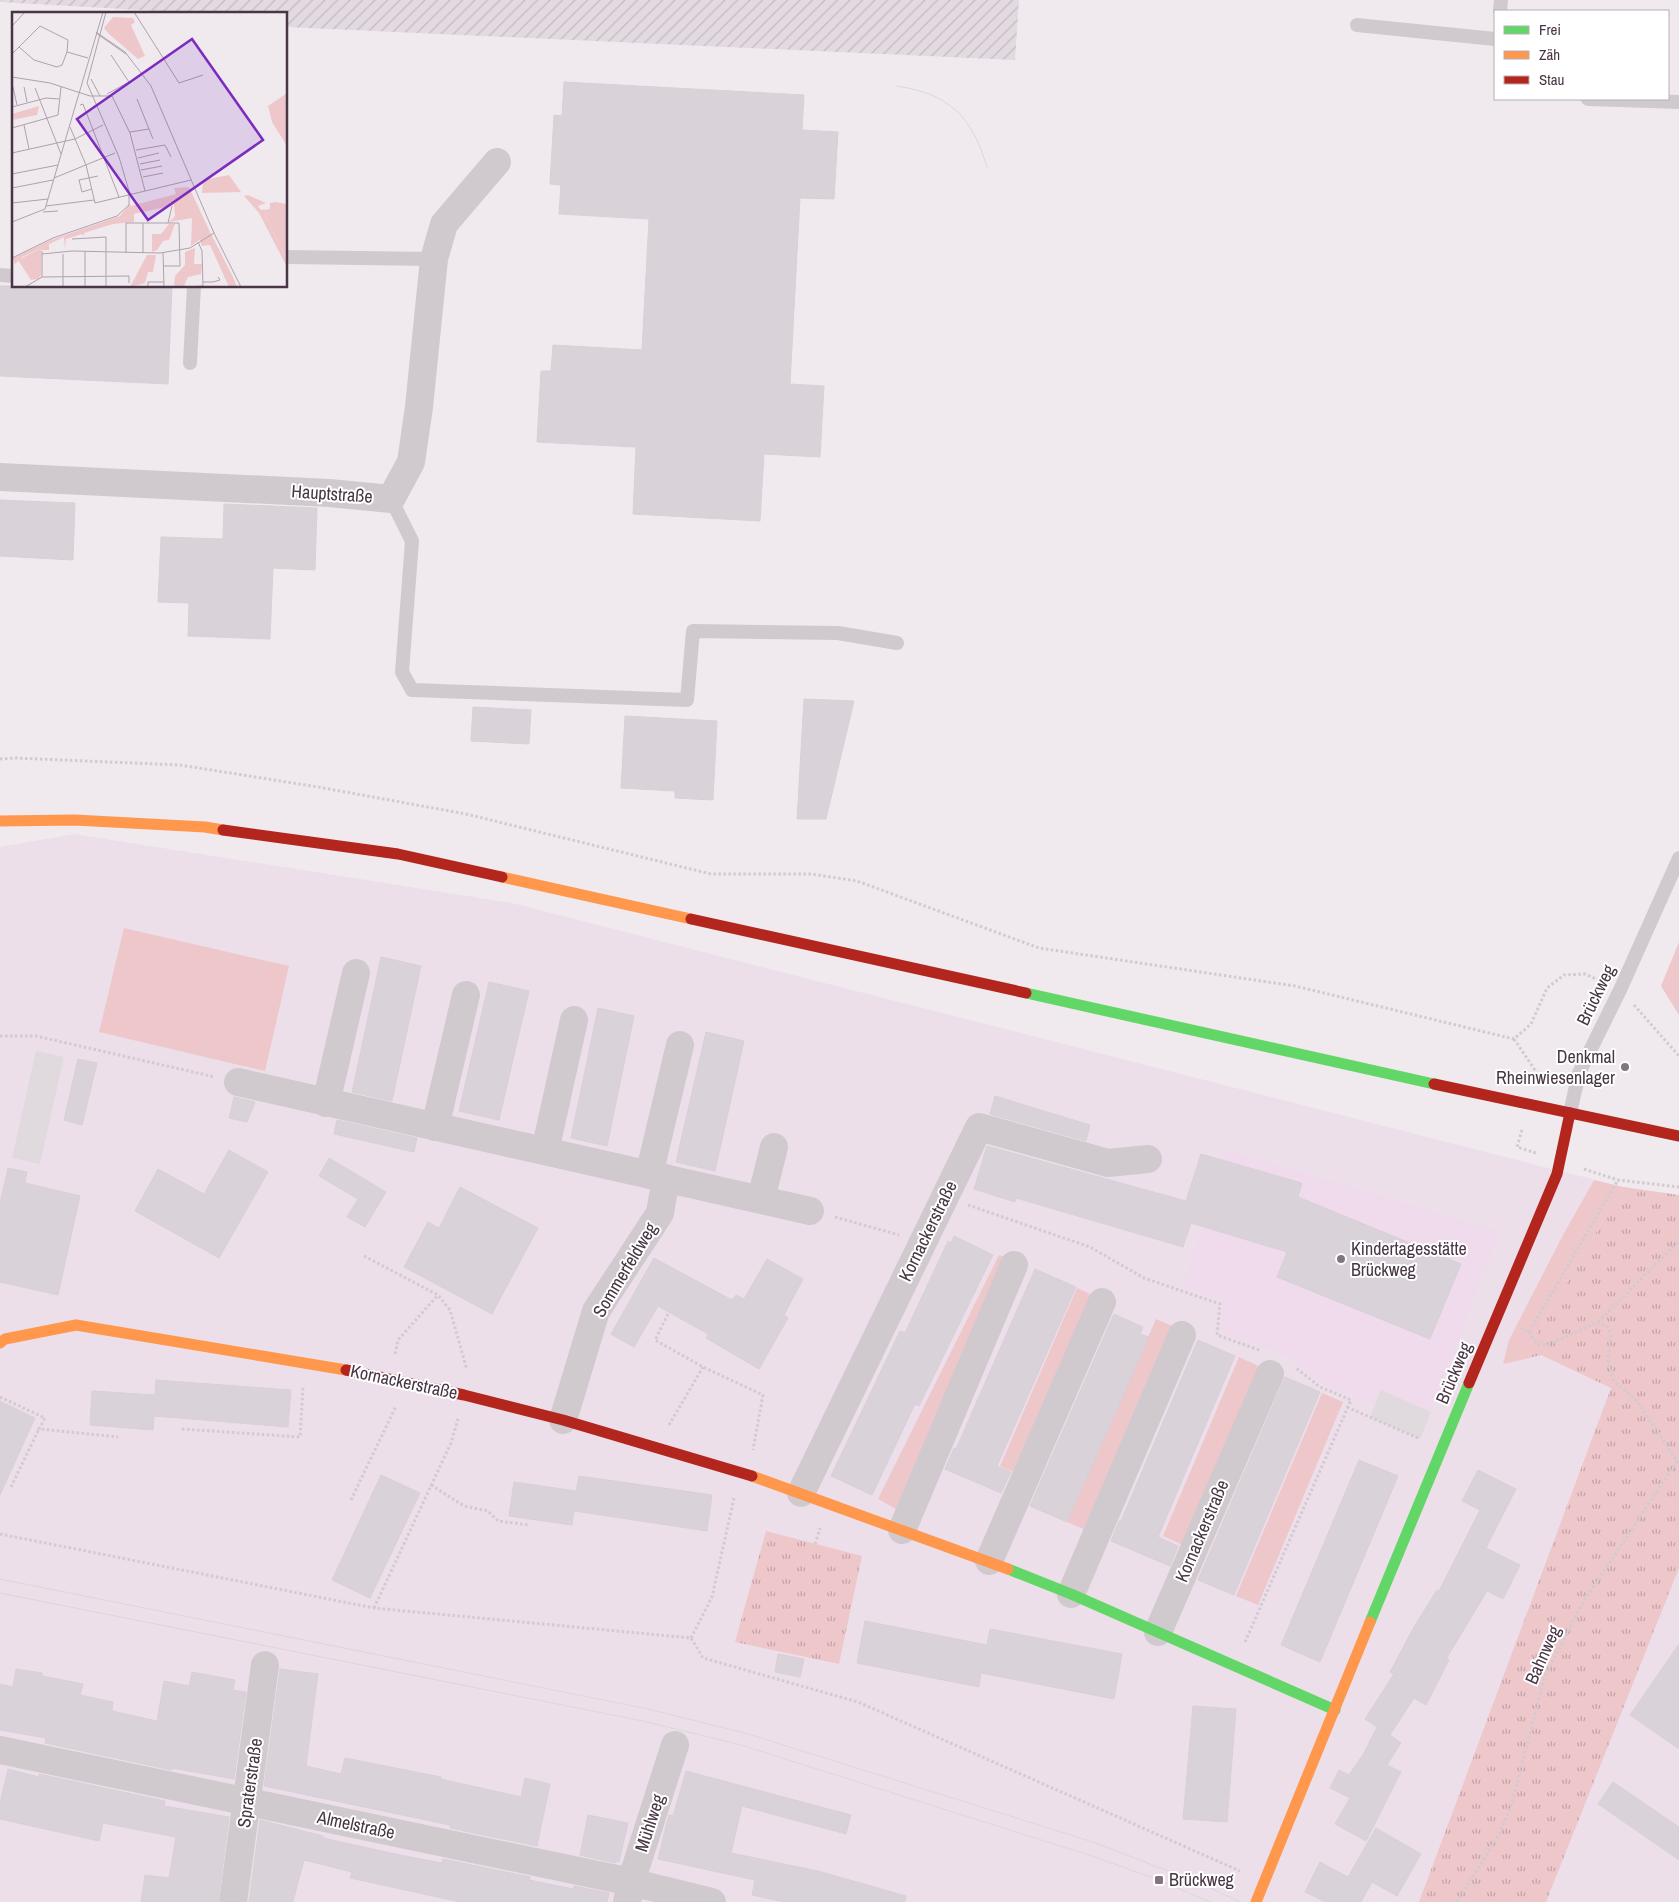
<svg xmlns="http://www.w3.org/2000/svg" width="1679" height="1902" font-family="'Archivo Narrow',sans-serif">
<defs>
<pattern id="industrial-furrows" width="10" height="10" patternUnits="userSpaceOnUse" patternTransform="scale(1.25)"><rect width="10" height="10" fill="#e3d9e1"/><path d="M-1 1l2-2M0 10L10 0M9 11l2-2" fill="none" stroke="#c4bbc2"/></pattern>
<pattern id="park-tufts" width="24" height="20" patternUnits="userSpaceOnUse" patternTransform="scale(1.25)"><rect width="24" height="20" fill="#eec7cb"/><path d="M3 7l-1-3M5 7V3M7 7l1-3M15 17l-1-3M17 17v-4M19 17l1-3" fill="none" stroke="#c3a2a7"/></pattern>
</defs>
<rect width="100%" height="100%" fill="#f0eaef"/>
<polygon fill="#eddfea" points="74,834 512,903 1623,1187 1679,1195 1679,1902 0,1902 0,847"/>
<polygon fill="url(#industrial-furrows)" points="0,0 1019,0 1015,60 286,27 286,14 211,14 0,2"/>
<polygon fill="#efdbeb" points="1224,1149 1500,1231 1431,1412 1381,1390 1374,1406 1323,1384 1287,1356 1221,1331 1223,1301 1183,1287"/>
<g fill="#eec7cb">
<polygon points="124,928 289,966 265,1071 99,1032"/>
<polygon points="1679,942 1679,1015 1661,986"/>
<polygon points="1594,1180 1623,1187 1521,1360 1503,1364 1509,1340 1563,1235"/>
<polygon points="999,1255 1009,1259 896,1509 878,1499"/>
<polygon points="1077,1288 1099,1298 1021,1475 1000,1466"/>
<polygon points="1156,1319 1177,1328 1088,1531 1067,1522"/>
<polygon points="1239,1357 1265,1369 1190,1548 1163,1536"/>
<polygon points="1322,1393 1343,1402 1258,1605 1236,1596"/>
</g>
<g fill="url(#park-tufts)">
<polygon points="1623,1187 1679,1195 1679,1568 1546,1902 1419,1902 1611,1388 1541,1355 1521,1360"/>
<polygon points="766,1531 862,1556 839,1664 735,1642"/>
</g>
<g fill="#e0dadf">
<polygon points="36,1051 64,1057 40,1164 12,1158"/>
<polygon points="1381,1390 1431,1412 1420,1439 1370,1417"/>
</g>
<g fill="#dad2d9" stroke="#d9cfd8">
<polygon points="564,82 804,95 802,130 838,132 834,199 800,198 790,384 824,386 820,457 764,454 760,521 633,514 636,447 537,442 541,371 551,371 553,345 642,350 649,219 559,214 561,185 550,184 554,115 562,116"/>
<polygon points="0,286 172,286 168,384 0,376"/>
<polygon points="0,500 75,503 73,560 0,556"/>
<polygon points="224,504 317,508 315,570 273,568 270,639 188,636 189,603 158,602 161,537 223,539"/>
<polygon points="804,699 854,701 826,819 797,819"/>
<polygon points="473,707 531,710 529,744 471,741"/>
<polygon points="625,716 717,721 713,800 675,798 675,791 621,788"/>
<polygon points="381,957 421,966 392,1101 352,1092"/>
<polygon points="489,982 529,991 499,1120 459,1111"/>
<polygon points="598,1008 634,1016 607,1146 571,1138"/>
<polygon points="706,1032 744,1041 715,1171 676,1162"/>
<polygon points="78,1059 97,1063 82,1125 64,1120"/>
<polygon points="995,1096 1090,1125 1086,1141 990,1114"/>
<polygon points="234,1097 255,1102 247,1122 229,1118"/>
<polygon points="337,1120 417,1138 414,1152 334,1134"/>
<polygon points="987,1146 1186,1201 1201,1154 1302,1183 1298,1197 1461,1264 1430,1339 1277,1277 1287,1252 1191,1223 1183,1247 1016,1198 1015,1202 974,1189"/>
<polygon points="229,1150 268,1172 219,1258 135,1211 158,1169 204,1194"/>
<polygon points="329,1158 386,1192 365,1227 347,1217 358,1199 319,1176"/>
<polygon points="8,1168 27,1172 25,1183 80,1196 58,1295 0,1282 0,1203"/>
<polygon points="460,1187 538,1228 492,1314 404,1267 428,1222 439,1228"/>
<polygon points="954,1236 993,1255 919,1406 915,1404 872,1495 831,1476 900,1331 905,1333 948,1241 951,1243"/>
<polygon points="654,1258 732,1300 736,1295 744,1299 767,1259 803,1279 784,1315 788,1318 759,1369 706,1338 708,1334 658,1306 634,1347 611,1334"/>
<polygon points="1035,1269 1076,1287 997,1466 1011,1472 1001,1493 945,1469 954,1448 956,1449"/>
<polygon points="1114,1314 1143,1327 1140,1334 1149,1337 1067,1522 1030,1506"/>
<polygon points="1198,1340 1235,1356 1158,1537 1178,1546 1170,1566 1111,1541 1119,1521 1121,1521"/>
<polygon points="1285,1377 1320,1392 1234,1595 1198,1580"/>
<polygon points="156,1380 291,1390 288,1427 154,1416 153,1430 90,1425 92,1391 155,1395"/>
<polygon points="0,1401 35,1418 0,1495"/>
<polygon points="1359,1460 1398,1476 1320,1662 1281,1645"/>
<polygon points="1478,1470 1516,1489 1486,1548 1520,1565 1503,1599 1487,1591 1446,1659 1449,1660 1426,1705 1414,1698 1390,1735 1401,1743 1387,1765 1401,1772 1366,1841 1335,1824 1350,1798 1330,1788 1339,1770 1349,1775 1364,1753 1377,1727 1365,1719 1394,1674 1390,1672 1414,1627 1437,1590 1439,1591 1480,1510 1462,1501"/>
<polygon points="381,1475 420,1493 370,1598 332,1580"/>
<polygon points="579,1476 712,1495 707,1531 574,1511 572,1525 509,1516 514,1482 576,1491"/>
<polygon points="865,1621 987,1645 990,1629 1122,1654 1114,1699 981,1673 979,1687 857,1663"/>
<polygon points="1679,1644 1679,1749 1630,1715"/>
<polygon points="778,1654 804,1659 800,1677 775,1672"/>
<polygon points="16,1669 42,1673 42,1676 83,1684 80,1695 113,1702 112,1711 157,1721 164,1681 189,1686 192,1672 235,1680 233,1690 246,1692 234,1779 172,1768 172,1770 45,1743 46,1738 0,1730 0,1684 13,1687"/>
<polygon points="280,1669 318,1674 306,1766 341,1774 345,1758 441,1777 441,1779 521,1797 525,1778 550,1784 537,1846 450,1828 450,1825 264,1786"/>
<polygon points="1193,1706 1236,1709 1227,1822 1183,1819"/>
<polygon points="8,1769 39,1777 39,1774 165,1801 164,1806 229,1817 218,1902 141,1902 145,1875 169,1878 176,1837 103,1823 99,1841 0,1819 0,1803"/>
<polygon points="686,1771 851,1815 846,1834 742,1806 731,1853 818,1871 906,1896 905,1902 784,1902 752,1895 755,1880 658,1859 666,1826 669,1815 673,1816"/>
<polygon points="1613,1782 1679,1827 1679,1860 1598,1804"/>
<polygon points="588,1815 628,1823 619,1862 616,1861 615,1863 580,1855"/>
<polygon points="260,1820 323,1836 323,1838 400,1855 442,1863 443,1859 530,1877 529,1880 573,1889 574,1886 609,1893 607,1902 460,1902 350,1878 352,1872 304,1860 293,1902 249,1902"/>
<polygon points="1376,1828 1421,1854 1397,1896 1372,1882 1361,1902 1325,1902 1305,1892 1320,1862 1348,1877"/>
</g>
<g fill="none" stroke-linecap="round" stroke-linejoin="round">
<g stroke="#d1cad1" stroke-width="3" stroke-dasharray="2.5 2.5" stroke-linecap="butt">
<polyline points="0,759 15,758 180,765 318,787 466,814 711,874 811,874 857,881 1039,948 1295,986 1514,1039 1531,1024 1547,988 1564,975 1585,974 1603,982"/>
<polyline points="1634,1005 1679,1056"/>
<polyline points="0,1036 36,1036 215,1077"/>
<polyline points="1514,1039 1537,1073 1535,1081"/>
<polyline points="1522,1130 1517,1147 1536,1153"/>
<polyline points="1584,1169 1618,1180 1679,1187"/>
<polyline points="968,1205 1090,1247 1144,1278 1220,1304 1217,1335 1259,1350"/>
<polyline points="835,1217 899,1235"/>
<polyline points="364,1256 438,1295 450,1310 467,1370"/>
<polyline points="668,1314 655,1340 703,1367 763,1395 753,1450"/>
<polyline points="1598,1322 1679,1241"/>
<polyline points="1521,1328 1529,1332 1618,1180"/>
<polyline points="1529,1332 1537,1344 1548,1345 1598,1322 1608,1327 1611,1336 1608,1360 1613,1380 1636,1400 1677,1461 1679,1462"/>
<polyline points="395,1354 398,1340 438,1295"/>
<polyline points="0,1397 45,1418 39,1429 118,1437"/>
<polyline points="1347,1407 1418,1438"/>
<polyline points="669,1425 703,1367"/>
<polyline points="182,1429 300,1437 303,1387"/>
<polyline points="431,1485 464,1506 488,1511 498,1521 529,1525"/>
<polyline points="11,1487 39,1429"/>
<polyline points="351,1500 396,1406"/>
<polyline points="0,1534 374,1608 691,1638 703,1658 858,1702 1240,1871"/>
<polyline points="815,1544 820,1528"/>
<polyline points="374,1608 451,1443 458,1419"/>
<polyline points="691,1638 712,1597 734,1498"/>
<polyline points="1245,1642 1351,1400 1320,1387 1296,1368"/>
<polyline points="1457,1902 1499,1835 1512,1803 1544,1679 1580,1607 1677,1461"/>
</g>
<g stroke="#d0cacf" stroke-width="14">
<polyline points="1500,11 1501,0"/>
<polyline points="1357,25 1495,39"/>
<polyline points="1588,99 1679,102"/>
<polyline points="286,257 434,259"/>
<polyline points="0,275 14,276"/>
<polyline points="190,363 194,286"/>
<polyline points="391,499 412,541 402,672 412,690 687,700 693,631 838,633 897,643"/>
<polyline points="1570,1113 1579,1073 1620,990 1679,858"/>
</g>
<g stroke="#d0cacf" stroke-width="28">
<polyline points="0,477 329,493 391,499 411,462 419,407 434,259 444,224 497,162"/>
<polyline points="238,1082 810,1211"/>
<polyline points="326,1103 356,973"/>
<polyline points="435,1127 466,995"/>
<polyline points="545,1151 574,1020"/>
<polyline points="649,1175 680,1045"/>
<polyline points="761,1199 774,1147"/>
<polyline points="563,1420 596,1311 660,1213 666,1178"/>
<polyline points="801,1493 979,1127 1108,1163 1148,1159"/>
<polyline points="902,1530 1014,1265"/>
<polyline points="989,1561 1102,1302"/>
<polyline points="1071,1594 1182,1335"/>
<polyline points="1158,1632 1270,1374"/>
<polyline points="0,1750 631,1882 712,1902"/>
<polyline points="233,1902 265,1665"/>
<polyline points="627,1902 631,1882 675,1745"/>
</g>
<g stroke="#63d668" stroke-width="11">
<polyline points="1026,993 1434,1084"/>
<polyline points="1008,1569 1071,1594 1335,1710"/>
<polyline points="1370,1622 1469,1383"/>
</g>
<g stroke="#ff974d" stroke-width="11">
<polyline points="0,821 75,820 205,827 223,830"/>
<polyline points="502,877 691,919"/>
<polyline points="0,1343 5,1339 76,1325 346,1370"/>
<polyline points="752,1476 1008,1569"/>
<polyline points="1256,1902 1370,1622"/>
</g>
<g stroke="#b3261e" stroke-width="11">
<polyline points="223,830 398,854 502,877"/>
<polyline points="691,919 1026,993"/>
<polyline points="1434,1084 1679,1136"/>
<polyline points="346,1370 464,1395 563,1420 752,1476"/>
<polyline points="1469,1383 1557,1174 1570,1113"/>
</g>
<g stroke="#d9d8d9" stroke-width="1">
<path d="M 897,86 C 950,94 972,117 987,167"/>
<polyline points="0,1579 648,1709 745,1733 1096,1843 1204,1885 1240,1902"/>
<polyline points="0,1593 643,1721 741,1745 1092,1856 1159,1880 1210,1902"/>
</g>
</g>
<g fill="#837480" stroke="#fff" stroke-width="2">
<circle cx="1625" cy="1067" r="5"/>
<circle cx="1341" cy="1259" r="5"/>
<rect x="1154" y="1875" width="10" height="10" rx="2.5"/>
</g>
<g text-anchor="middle" stroke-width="4" stroke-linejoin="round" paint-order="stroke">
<g font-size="18" fill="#483545" stroke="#fff">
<text transform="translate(332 494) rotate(4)" y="6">Hauptstraße</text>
<text transform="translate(1596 995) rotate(-64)" y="6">Brückweg</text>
<text transform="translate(928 1231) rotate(-64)" y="6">Kornackerstraße</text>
<text transform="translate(625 1270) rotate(-59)" y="6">Sommerfeldweg</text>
<text transform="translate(1454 1373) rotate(-67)" y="6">Brückweg</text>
<text transform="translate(404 1382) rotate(12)" y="6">Kornackerstraße</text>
<text transform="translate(1202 1531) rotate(-67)" y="6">Kornackerstraße</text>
<text transform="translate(1543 1655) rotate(-66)" y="6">Bahnweg</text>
<text transform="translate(250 1783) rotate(-82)" y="6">Spraterstraße</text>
<text transform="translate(650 1823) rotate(-72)" y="6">Mühlweg</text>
<text transform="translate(356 1825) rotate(12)" y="6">Almelstraße</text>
</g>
<g font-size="18" fill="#483545" stroke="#fff" text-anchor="start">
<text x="1615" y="1063" text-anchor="end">Denkmal<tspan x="1615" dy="21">Rheinwiesenlager</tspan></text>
<text x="1351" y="1255">Kindertagesstätte<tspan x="1351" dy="21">Brückweg</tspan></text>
<text x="1169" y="1886">Brückweg</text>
</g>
</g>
<g transform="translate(12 12)">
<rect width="275" height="275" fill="#f0eaef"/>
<path d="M 275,81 L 275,134 L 260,110 L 256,94 ZM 27,94 L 25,103 L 0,108 L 0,102 ZM 217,163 L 229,180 L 190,181 L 191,168 ZM 275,196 L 275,248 L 252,201 ZM 198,220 L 221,265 L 225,275 L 217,275 L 198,233 L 190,234 L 187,226 ZM 37,232 L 37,238 L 29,238 L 29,263 L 26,267 L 19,268 L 6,248 Z" fill="#eec7cb"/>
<path d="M 101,5 L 121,6 L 123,10 L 119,13 L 133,44 L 126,47 L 97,22 L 92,16 ZM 236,183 L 254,191 L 246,194 L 249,198 L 258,197 L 258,191 L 263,190 L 275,192 L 275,196 L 268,199 L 252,201 L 275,248 L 275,255 L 247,201 L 232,184 Z" fill="#eec7cb"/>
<path d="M 177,175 L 198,220 L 179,234 L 180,206 L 157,210 L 163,204 L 162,193 L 122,202 L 122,210 L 101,212 L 72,221 L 72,224 L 70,222 L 54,227 L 53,237 L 52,225 L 10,245 L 3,252 L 1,246 L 39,228 L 108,204 L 118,192 L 119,194 L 164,182 L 162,176 ZM 157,212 L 163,212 L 157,228 L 151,229 L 145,238 L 140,240 L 140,222 L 149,222 ZM 183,236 L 182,252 L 190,252 L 189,262 L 176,265 L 172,274 L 162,275 L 163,264 L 173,253 L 173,240 ZM 135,243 L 144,243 L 141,260 L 136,260 L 133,271 L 118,275 Z" fill="#eec7cb"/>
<path fill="none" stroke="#ada2ab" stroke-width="1" d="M 122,0 L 167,71 L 191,63M 0,14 L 13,0M 84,20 L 113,40 L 139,74 L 202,221 L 229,275M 84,21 L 114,42M 7,35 L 22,48 L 45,55 L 50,53 L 55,40M 0,42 L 28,14 L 56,28 L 55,40 L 76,46M 0,65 L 38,71 L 78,84 L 100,84 L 118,121 L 133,179M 79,67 L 88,84M 1,75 L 5,93M 12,75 L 15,90M 23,76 L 49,142M 95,82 L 117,70 L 99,43M 125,87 L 141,127M 68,93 L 71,92 L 107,185M 0,95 L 34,86 L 47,87M 12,113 L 17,137M 58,115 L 74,153 L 83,191 L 179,168M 0,116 L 46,103 L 49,75M 118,120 L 137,117M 124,138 L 153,133 L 159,145M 0,141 L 63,127 L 91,113M 126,146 L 147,141M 128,152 L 148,148M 129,158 L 150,154M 0,162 L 46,153M 131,165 L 151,161M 42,166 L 103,141M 0,176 L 41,168M 80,177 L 70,180 L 67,168 L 86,164M 0,191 L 36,187M 34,194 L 82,188M 31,200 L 46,199M 0,210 L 33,197 L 91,0M 131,211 L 131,241M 156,211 L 160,194M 60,227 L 94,225 L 94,275M 186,230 L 190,239 L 191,275M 30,239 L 30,265M 73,239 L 73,275M 151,240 L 152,275M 114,241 L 114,211 L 167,211 L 168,254 L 151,254M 30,242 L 60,239 L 148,241 L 178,236 L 202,221M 51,242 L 51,275M 0,246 L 41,226 L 105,204 L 117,193 L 117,179 L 107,145 L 75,71 L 94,0M 191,270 L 201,270 L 208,268 L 206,265M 13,275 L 30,265 L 117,264 L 117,271M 136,275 L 136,270 L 152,270M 176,275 L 191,274"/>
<path fill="#7b2cbf" fill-opacity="0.15" stroke="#7b2cbf" stroke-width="2.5" d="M 180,27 L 251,128 L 136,208 L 65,107 Z"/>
<rect width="275" height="275" fill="none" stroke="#483545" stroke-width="2.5"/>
</g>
<rect x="1494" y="10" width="175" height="90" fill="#ffffff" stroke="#b6aeb5"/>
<rect x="1504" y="26" width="25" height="8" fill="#63d668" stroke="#b6aeb5"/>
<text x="1539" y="35" font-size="15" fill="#483545">Frei</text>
<rect x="1504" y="51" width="25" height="8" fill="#ff974d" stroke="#b6aeb5"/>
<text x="1539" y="60" font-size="15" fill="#483545">Zäh</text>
<rect x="1504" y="76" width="25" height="8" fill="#b3261e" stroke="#b6aeb5"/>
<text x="1539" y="85" font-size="15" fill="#483545">Stau</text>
</svg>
